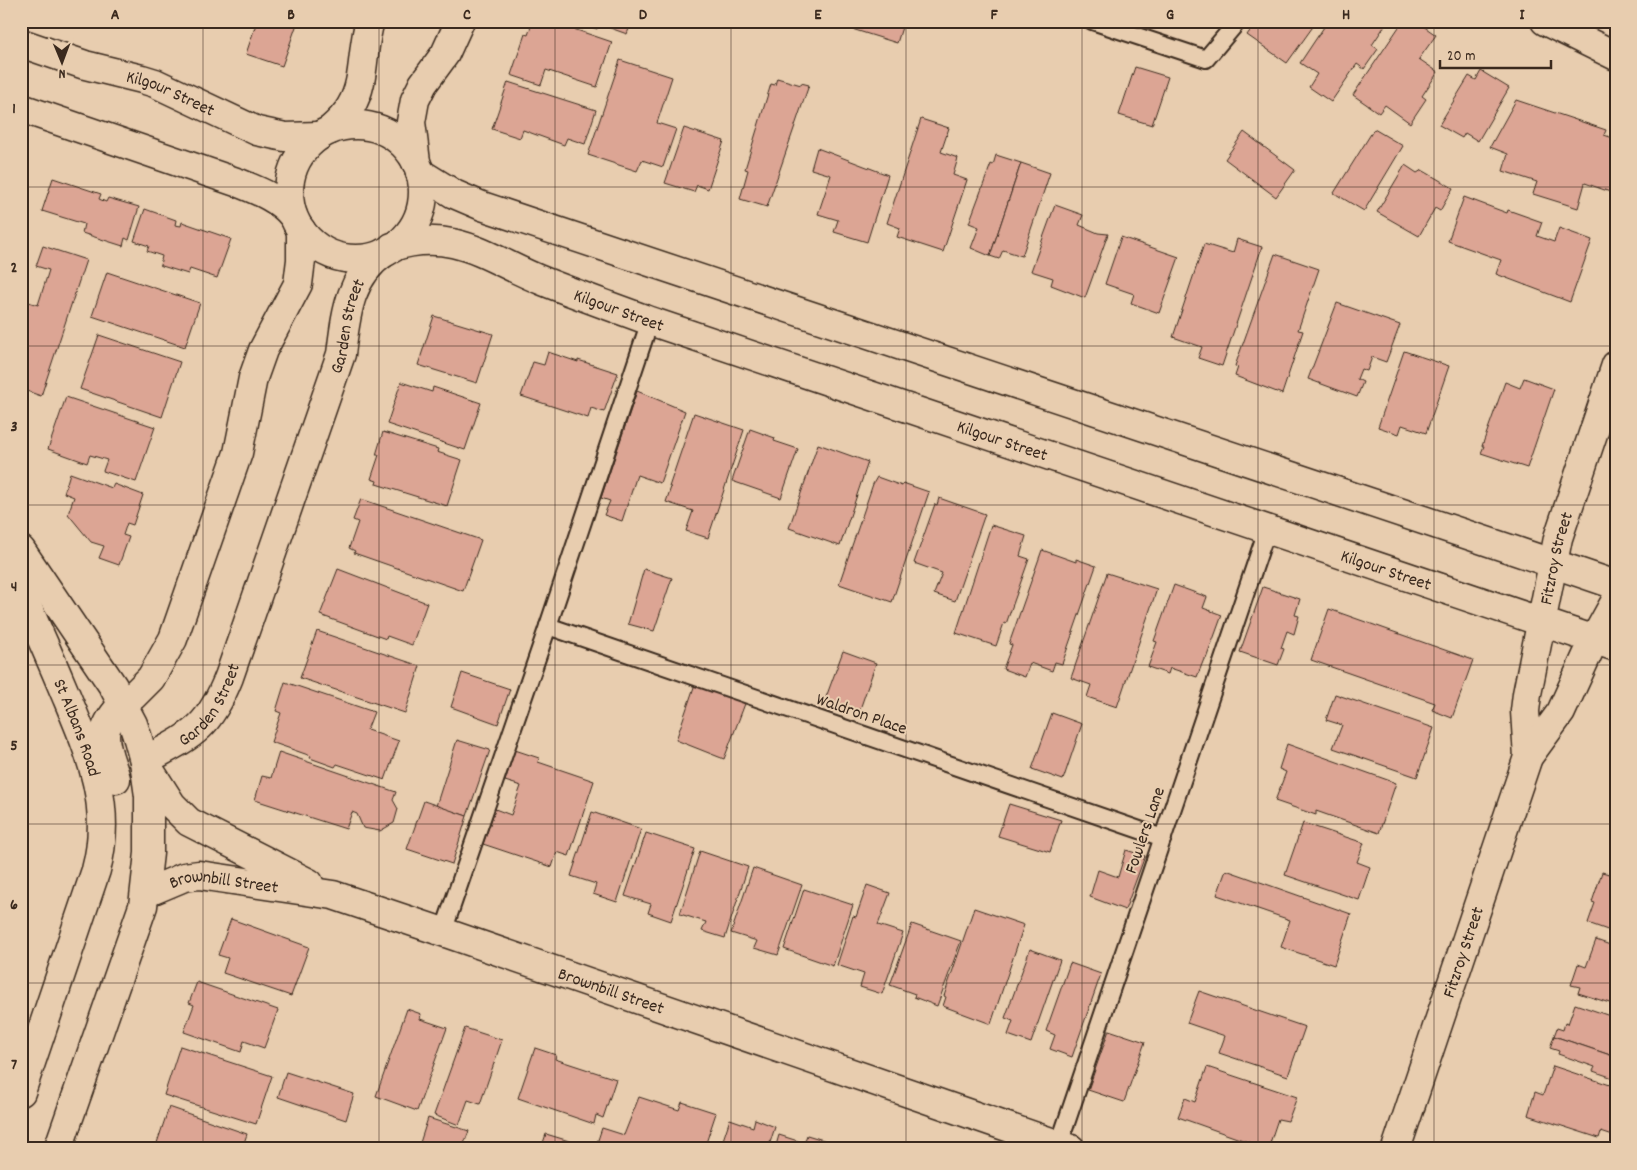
<svg xmlns="http://www.w3.org/2000/svg" width="1637" height="1170" font-family="Dekko,sans-serif">
<rect width="100%" height="100%" fill="#e8cdaf"/>
<filter id="ink" filterUnits="userSpaceOnUse"><feTurbulence type="fractalNoise" baseFrequency=".02" numOctaves="2"/><feDisplacementMap in="SourceGraphic" scale="10" xChannelSelector="R" yChannelSelector="G"/><feConvolveMatrix kernelMatrix="1 2 1 2 8 2 1 2 1" color-interpolation-filters="sRGB"/></filter>
<g filter="url(#ink)">
<g fill="#dca594" stroke="#3b2a1e">
<polygon points="257,21 298,21 282,66 246,54"/>
<polygon points="533,21 550,21 612,42 597,87 546,70 541,85 511,75 525,34 528,35"/>
<polygon points="575,21 632,21 627,34 599,24 597,29"/>
<polygon points="854,21 904,21 897,43 852,29"/>
<polygon points="1257,21 1317,21 1287,63 1247,35"/>
<polygon points="1328,21 1388,21 1372,45 1378,49 1364,69 1357,64 1331,102 1309,87 1317,74 1300,63"/>
<polygon points="1403,21 1416,21 1436,35 1419,59 1438,72 1422,96 1426,99 1410,123 1385,105 1379,113 1353,95"/>
<polygon points="620,60 672,77 657,123 676,129 663,167 642,160 637,171 588,155"/>
<polygon points="1135,67 1168,77 1152,125 1119,115"/>
<polygon points="1481,71 1509,88 1478,141 1465,133 1462,138 1439,125 1469,76 1476,80"/>
<polygon points="777,78 801,85 801,83 809,85 767,207 740,199 748,170 745,169 771,84 775,85"/>
<polygon points="508,82 596,110 585,144 567,138 564,145 523,130 520,138 492,129"/>
<polygon points="1516,100 1606,130 1604,135 1616,139 1616,184 1613,193 1585,183 1578,208 1533,194 1537,182 1503,171 1508,154 1490,147"/>
<polygon points="921,119 949,128 941,152 958,158 953,175 967,180 943,252 897,237 900,228 887,223"/>
<polygon points="684,128 724,141 708,189 697,185 694,192 665,183"/>
<polygon points="1374,129 1403,146 1364,211 1334,193"/>
<polygon points="1244,132 1295,170 1276,197 1225,159"/>
<polygon points="817,148 888,175 867,242 834,232 838,220 818,214 831,175 811,169"/>
<polygon points="996,155 1021,163 990,256 971,248 979,227 969,223 991,164 993,165"/>
<polygon points="1021,163 1050,173 1022,256 1003,250 999,259 990,256"/>
<polygon points="1405,165 1417,173 1422,170 1453,188 1440,211 1435,208 1419,236 1377,212"/>
<polygon points="53,178 101,194 99,199 106,202 108,198 139,207 129,240 125,238 123,246 82,233 84,224 42,211"/>
<polygon points="1464,197 1507,213 1508,210 1542,222 1537,236 1554,242 1559,228 1592,240 1570,302 1496,274 1501,260 1448,241"/>
<polygon points="1055,205 1083,215 1079,225 1098,233 1108,234 1085,298 1051,285 1053,278 1031,271"/>
<polygon points="145,209 176,220 175,225 181,226 182,222 231,239 217,278 190,269 188,274 162,266 160,265 162,256 147,251 149,246 134,241"/>
<polygon points="1121,237 1179,257 1159,313 1131,303 1134,294 1105,284"/>
<polygon points="1237,239 1262,247 1222,366 1198,358 1202,347 1173,337 1204,244 1233,253"/>
<polygon points="43,246 86,260 41,396 21,389 21,372 24,364 21,363 24,348 21,348 21,310 25,301 38,305 49,270 36,266"/>
<polygon points="1275,254 1319,269 1298,330 1303,331 1282,394 1235,376 1238,367 1235,366"/>
<polygon points="107,272 200,303 185,347 92,316"/>
<polygon points="1337,303 1400,325 1386,362 1372,357 1367,371 1361,369 1357,379 1363,382 1357,397 1308,379"/>
<polygon points="434,316 493,334 477,383 418,365"/>
<polygon points="99,335 180,362 162,417 80,389"/>
<polygon points="1404,351 1449,366 1426,433 1402,425 1399,434 1378,427"/>
<polygon points="548,352 578,362 578,360 618,373 604,412 591,408 588,418 521,396 533,362 544,365"/>
<polygon points="1524,378 1554,389 1527,468 1481,453 1484,446 1482,446 1505,382 1520,388"/>
<polygon points="401,382 432,392 433,387 481,403 465,450 387,424"/>
<polygon points="637,391 685,411 660,483 637,475 622,521 604,515 610,501 601,498"/>
<polygon points="66,397 155,427 136,482 103,471 107,460 90,455 87,463 48,449"/>
<polygon points="694,413 744,430 708,538 686,531 693,511 666,502 671,487 669,487"/>
<polygon points="750,429 775,438 774,441 798,449 781,498 732,481"/>
<polygon points="383,432 438,449 437,452 462,460 447,506 376,484 377,481 371,479 379,455 376,455"/>
<polygon points="818,444 868,462 840,546 789,528"/>
<polygon points="70,473 112,488 114,484 143,495 133,525 127,523 123,535 129,537 119,565 99,558 104,546 91,542 68,514 74,497 64,493"/>
<polygon points="877,477 902,486 903,483 929,492 892,602 839,584 873,484"/>
<polygon points="939,498 985,514 955,601 934,594 942,573 914,563 935,504 937,505"/>
<polygon points="361,499 481,540 463,591 354,553 355,551 349,548 358,522 353,520"/>
<polygon points="991,525 1026,536 1020,556 1029,559 1006,624 1004,623 996,646 956,633"/>
<polygon points="1042,550 1076,562 1076,559 1096,566 1062,664 1055,662 1052,671 1030,663 1025,677 1003,669 1012,645 1009,644"/>
<polygon points="338,569 427,603 412,645 387,636 386,639 320,615"/>
<polygon points="644,569 672,578 654,631 628,624"/>
<polygon points="1107,573 1157,589 1117,707 1087,697 1091,685 1071,678"/>
<polygon points="1174,585 1207,597 1203,608 1222,615 1206,659 1204,659 1197,677 1170,668 1168,674 1148,667 1157,642 1154,641"/>
<polygon points="1263,587 1300,599 1295,615 1299,616 1294,634 1287,631 1281,648 1284,649 1278,665 1240,652"/>
<polygon points="1329,609 1473,660 1452,718 1432,710 1435,703 1311,660"/>
<polygon points="317,631 420,666 405,713 300,678"/>
<polygon points="843,651 876,663 859,712 825,700"/>
<polygon points="462,673 510,689 498,724 451,707"/>
<polygon points="285,682 374,712 367,730 399,741 385,780 337,764 335,767 310,758 311,756 271,742 281,713 276,711"/>
<polygon points="695,684 746,701 724,759 676,740"/>
<polygon points="1335,694 1434,728 1417,777 1333,748 1342,725 1326,720"/>
<polygon points="1052,713 1082,724 1063,780 1032,769"/>
<polygon points="457,740 490,750 467,816 436,806"/>
<polygon points="1287,744 1396,783 1379,833 1316,811 1316,815 1275,801 1286,772 1279,769"/>
<polygon points="515,750 539,758 538,762 594,781 569,856 557,852 552,867 483,844 495,809 511,815 521,786 505,781"/>
<polygon points="279,752 396,792 393,800 398,809 394,823 380,831 363,828 357,814 352,812 346,829 255,800 262,776 271,778"/>
<polygon points="424,801 467,816 452,864 407,849"/>
<polygon points="1009,804 1061,820 1050,852 998,836"/>
<polygon points="592,812 641,829 617,902 593,894 596,884 571,876"/>
<polygon points="1303,823 1364,843 1357,862 1370,867 1359,900 1285,875"/>
<polygon points="646,833 695,849 671,921 648,913 651,904 625,896"/>
<polygon points="1126,850 1145,856 1125,910 1090,897 1098,870 1118,877"/>
<polygon points="700,851 748,867 725,938 702,931 706,922 680,914"/>
<polygon points="753,868 802,885 778,955 754,948 757,941 731,933"/>
<polygon points="1226,870 1351,914 1334,965 1281,947 1290,920 1217,895"/>
<polygon points="1602,872 1616,876 1616,933 1588,923 1595,903 1592,902"/>
<polygon points="867,885 890,893 878,925 903,933 882,994 860,987 864,974 837,965 853,916 856,917"/>
<polygon points="804,889 853,905 833,966 784,949"/>
<polygon points="974,908 1024,925 991,1024 943,1006 946,997 944,996"/>
<polygon points="231,919 309,947 291,996 223,973 228,958 218,955"/>
<polygon points="912,924 961,941 937,1006 914,997 915,994 890,985"/>
<polygon points="1596,940 1616,947 1616,1005 1578,993 1580,987 1571,985 1578,964 1586,967"/>
<polygon points="1030,949 1060,960 1031,1043 1008,1035 1013,1021 1005,1018"/>
<polygon points="1070,963 1101,974 1072,1057 1050,1049 1055,1035 1046,1031"/>
<polygon points="197,982 278,1010 264,1048 244,1041 241,1052 184,1032 194,1005 189,1003"/>
<polygon points="1199,991 1305,1027 1288,1076 1219,1053 1225,1036 1187,1023"/>
<polygon points="1575,1004 1616,1018 1616,1057 1554,1036 1557,1028 1563,1030 1565,1023 1568,1024"/>
<polygon points="407,1009 421,1014 420,1019 447,1028 417,1111 376,1096"/>
<polygon points="465,1028 502,1040 480,1104 468,1100 459,1125 434,1115"/>
<polygon points="1109,1030 1145,1042 1124,1102 1088,1090"/>
<polygon points="1554,1036 1616,1057 1616,1079 1593,1071 1595,1067 1558,1054 1559,1051 1550,1048"/>
<polygon points="180,1046 272,1076 256,1124 164,1095"/>
<polygon points="535,1048 556,1055 555,1059 616,1079 603,1118 596,1115 594,1124 518,1098"/>
<polygon points="1553,1066 1613,1086 1611,1092 1616,1094 1616,1137 1601,1132 1599,1138 1528,1115 1535,1092 1543,1095"/>
<polygon points="1207,1067 1297,1097 1288,1121 1278,1119 1268,1149 1178,1117 1185,1098 1195,1102"/>
<polygon points="286,1072 354,1094 346,1120 278,1097"/>
<polygon points="639,1097 679,1110 682,1102 716,1113 704,1149 595,1149 602,1128 624,1135"/>
<polygon points="169,1107 247,1134 242,1149 155,1149"/>
<polygon points="428,1118 469,1131 462,1149 418,1149"/>
<polygon points="730,1119 753,1127 755,1119 775,1127 768,1149 720,1149"/>
<polygon points="546,1134 579,1144 577,1149 541,1149"/>
<polygon points="779,1135 804,1143 807,1135 830,1142 828,1149 775,1149"/>
</g>
<g fill="none" stroke-linecap="round" stroke-linejoin="round">
<g stroke="#3b2a1e" stroke-width="20">
<g id="service">
<polyline points="1092,21 1206,59 1238,21"/>
<polyline points="548,626 1163,838"/>
<polyline points="443,932 548,626 650,321"/>
<polyline points="1059,1144 1267,530"/>
</g>
</g>
<g stroke="#3b2a1e" stroke-width="31">
<g id="minor">
<polyline points="1545,21 1616,56"/>
<path id="s1" d="M 21,43 L 85,65 L 142,79 L 155,83 L 257,131 L 285,137 L 319,136"/>
<path d="M 21,108 L 239,183 C 259,191 280,199 293,216"/>
<circle cx="356" cy="192" r="67"/>
<path d="M 330,130 C 338,123 346,115 351,106 C 366,81 361,49 370,21"/>
<polyline points="416,162 411,122 415,100 423,84 445,54 460,21"/>
<polyline points="420,173 454,194 482,206 1513,550 1616,585"/>
<path id="s2" d="M 392,247 C 455,227 488,259 543,281 C 578,295 615,308 650,321 L 1616,647"/>
<polyline points="122,704 133,696 151,678 173,639 238,453 253,378 263,350 298,284 301,260 301,230"/>
<path id="s3" d="M 1528,757 L 1525,711 L 1527,694 L 1558,538 L 1616,365"/>
<path id="s4" d="M 309,883 L 189,822 L 172,805 L 144,761 C 192,735 208,730 229,677 L 341,354 C 346,315 349,276 385,252"/>
<path id="s5" d="M 146,893 L 184,877 L 199,875 L 333,895 L 443,932 L 1071,1149"/>
<path id="s6" d="M 1396,1149 L 1528,757 L 1561,712 L 1594,640 L 1616,600"/>
</g>
</g>
<g stroke="#3b2a1e" stroke-width="31">
<g id="tertiary">
<polyline points="21,550 113,686 133,724 138,739 144,761 149,796 149,853 143,906 58,1149"/>
<path id="s7" d="M 21,593 C 37,628 52,662 67,698 C 91,755 113,807 96,870 L 21,1092"/>
<path d="M 116,779 C 112,763 99,739 108,724 C 111,717 118,710 122,704"/>
</g>
</g>
<use href="#service" stroke="#e8cdaf" stroke-width="16"/>
<use href="#minor" stroke="#e8cdaf" stroke-width="28"/>
<use href="#tertiary" stroke="#e8cdaf" stroke-width="28"/>
</g>
</g>
<path fill="none" stroke="#3b2a1e" stroke-width="1" stroke-opacity="0.55" d="M 203,21 L 203,1149M 379,21 L 379,1149M 555,21 L 555,1149M 731,21 L 731,1149M 906,21 L 906,1149M 1082,21 L 1082,1149M 1258,21 L 1258,1149M 1434,21 L 1434,1149M 21,187 L 1616,187M 21,346 L 1616,346M 21,505 L 1616,505M 21,665 L 1616,665M 21,824 L 1616,824M 21,983 L 1616,983"/>
<g text-anchor="middle" stroke-width="4" stroke-linejoin="round" paint-order="stroke">
<g font-size="18" fill="#3b2a1e" stroke="#e8cdaf">
<text dy="6" stroke="none"><textPath href="#s1" startOffset="158">Kilgour Street</textPath></text>
<text dy="6" stroke="none"><textPath href="#s2" startOffset="241">Kilgour Street</textPath></text>
<text dy="6" stroke="none"><textPath href="#s4" startOffset="705">Garden Street</textPath></text>
<text dy="6" stroke="none"><textPath href="#s2" startOffset="646">Kilgour Street</textPath></text>
<text dy="6" stroke="none"><textPath href="#s3" startOffset="202">Fitzroy Street</textPath></text>
<text dy="6" stroke="none"><textPath href="#s2" startOffset="1051">Kilgour Street</textPath></text>
<text dy="6" stroke="none"><textPath href="#s4" startOffset="300">Garden Street</textPath></text>
<text transform="translate(862 713) rotate(19)" y="6">Waldron Place</text>
<text dy="6" stroke="none"><textPath href="#s7" startOffset="146">St Albans Road</textPath></text>
<text transform="translate(1144 830) rotate(-71)" y="6">Fowlers Lane</text>
<text dy="6" stroke="none"><textPath href="#s5" startOffset="81">Brownbill Street</textPath></text>
<text dy="6" stroke="none"><textPath href="#s6" startOffset="208">Fitzroy Street</textPath></text>
<text dy="6" stroke="none"><textPath href="#s5" startOffset="486">Brownbill Street</textPath></text>
</g>
</g>
<rect width="1637" height="1170" fill="none" stroke="#e8cdaf" stroke-width="55"/>
<g transform="translate(62 62) rotate(179)" stroke="#e8cdaf" stroke-width="4" paint-order="stroke">
<path d="M0-4L9 19L0 12L-9 19Z" fill="#3b2a1e"/>
<text y="-8" font-size="14" font-weight="bold" text-anchor="middle" fill="#3b2a1e">N</text>
</g>
<path d="M1440 60v8h111v-8" fill="none" stroke="#3b2a1e" stroke-width="2.5"/>
<text x="1447" y="60" font-size="15" fill="#3b2a1e" stroke="#e8cdaf" stroke-width="4" paint-order="stroke">20 m</text>
<rect x="28" y="28" width="1582" height="1114" fill="none" stroke="#3b2a1e" stroke-width="2"/>
<g font-size="16" text-anchor="middle" font-weight="bold" fill="#3b2a1e">
<text x="115" y="19">A</text>
<text x="291" y="19">B</text>
<text x="467" y="19">C</text>
<text x="643" y="19">D</text>
<text x="818" y="19">E</text>
<text x="994" y="19">F</text>
<text x="1170" y="19">G</text>
<text x="1346" y="19">H</text>
<text x="1522" y="19">I</text>
<text x="14" y="113">1</text>
<text x="14" y="272">2</text>
<text x="14" y="431">3</text>
<text x="14" y="591">4</text>
<text x="14" y="750">5</text>
<text x="14" y="909">6</text>
<text x="14" y="1069">7</text>
</g>
</svg>
